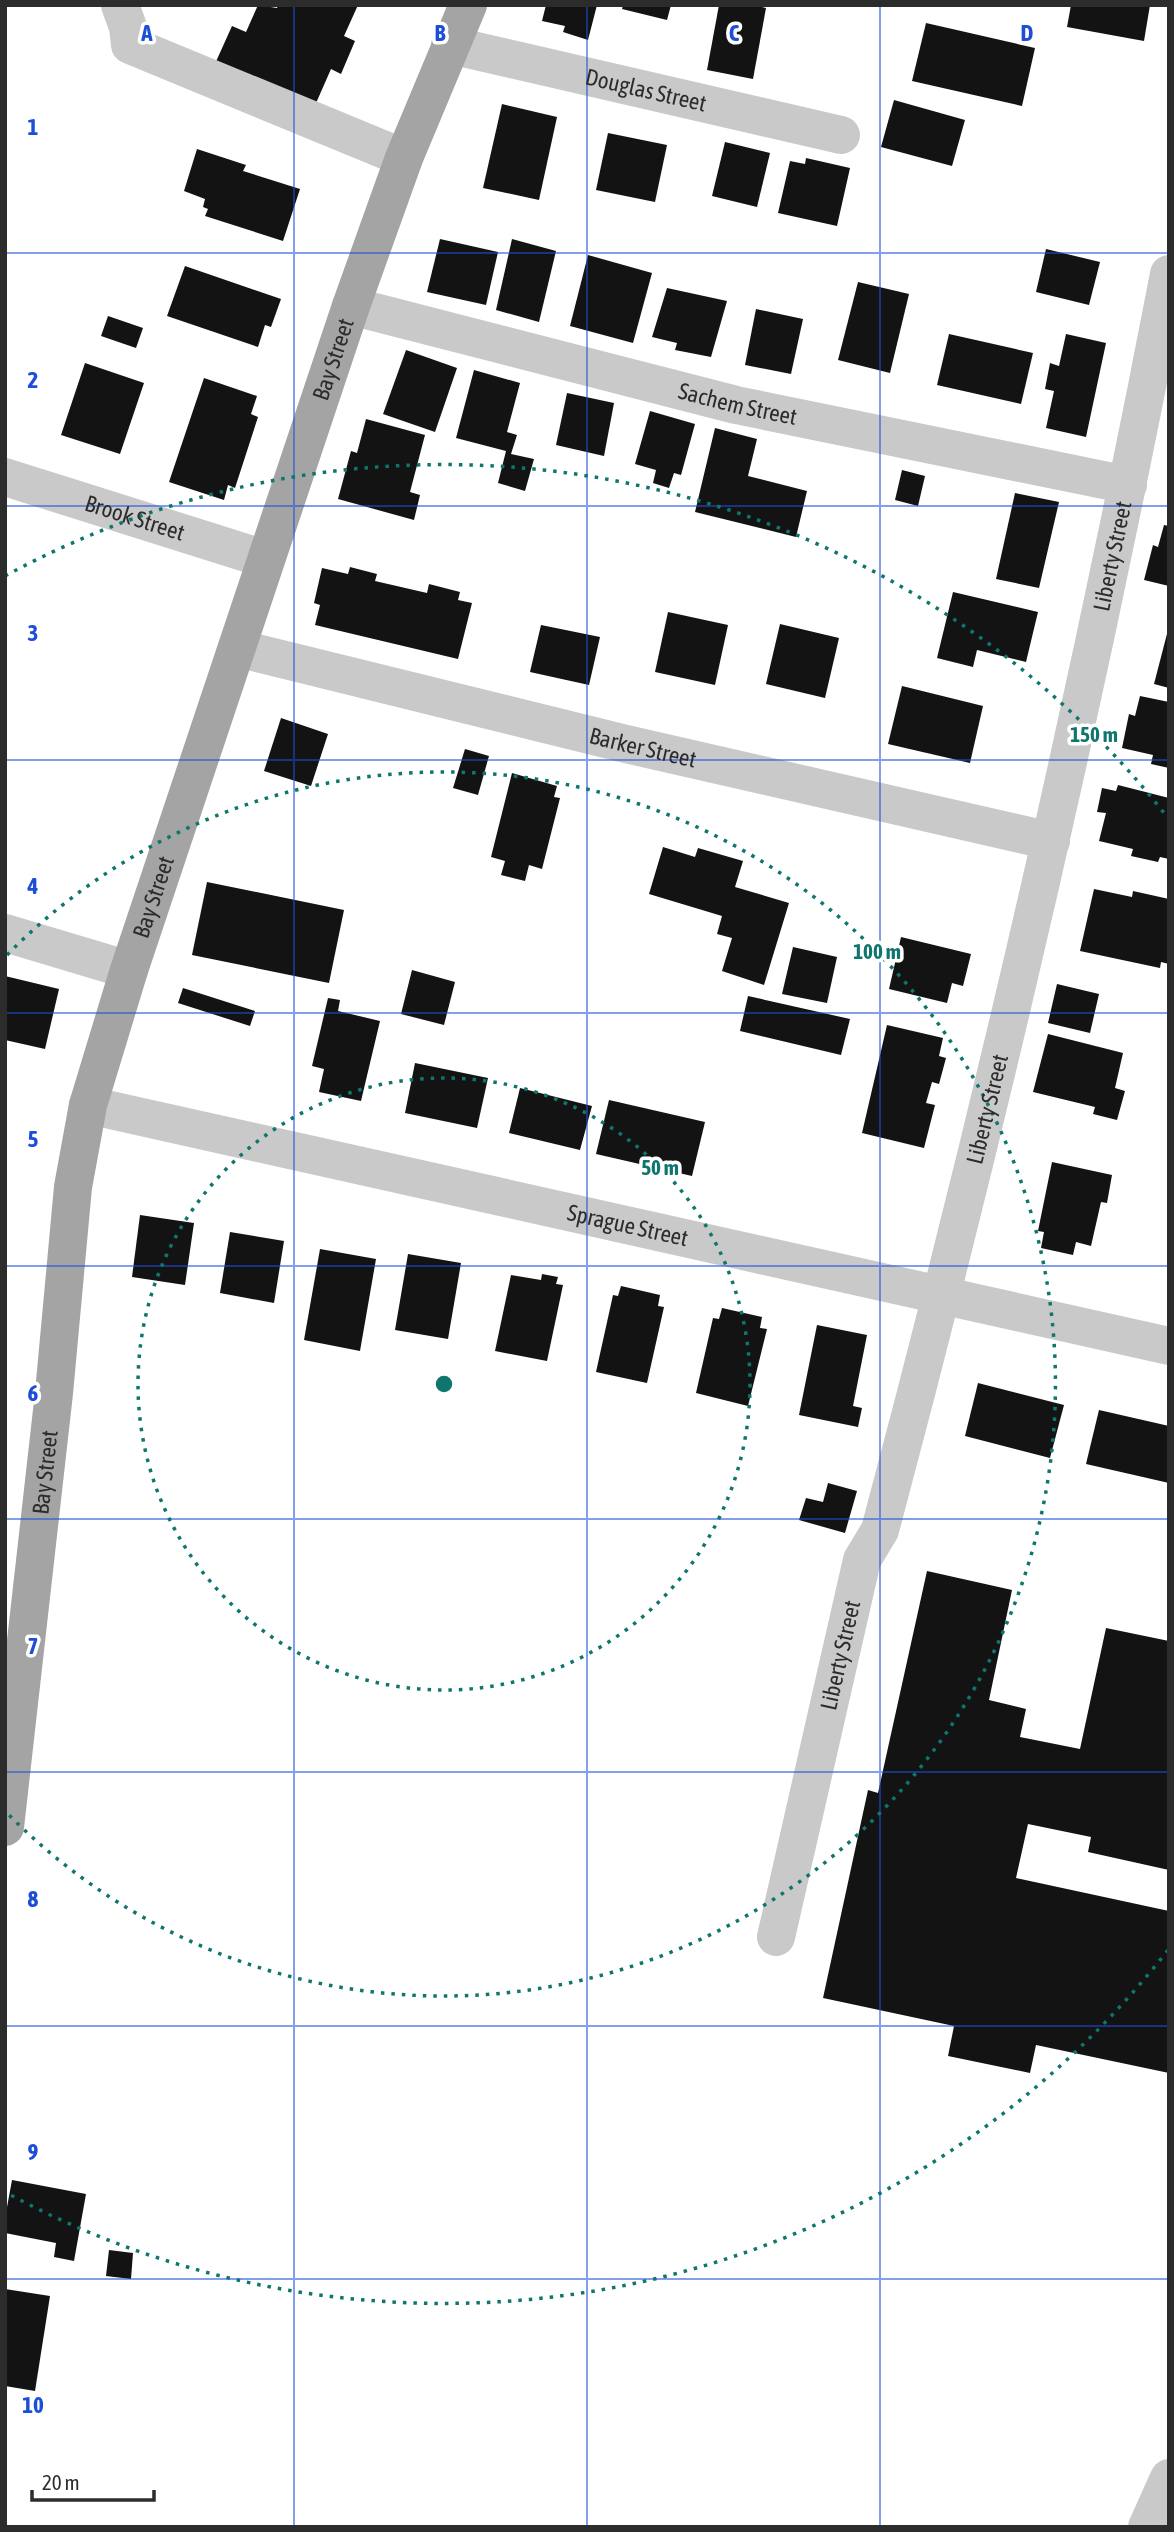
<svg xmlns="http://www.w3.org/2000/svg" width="1174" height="2532" font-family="'Asap Condensed',sans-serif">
<rect width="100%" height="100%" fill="#fff"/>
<g fill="#131313">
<polygon points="258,5 277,8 278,5 358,5 344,36 355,41 341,74 331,69 313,110 214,66 232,26 246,32"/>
<polygon points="546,5 597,5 588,40 563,32 565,26 542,21"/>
<polygon points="623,5 671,5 667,20 622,9"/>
<polygon points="719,5 754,5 766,8 753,79 707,70"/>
<polygon points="1071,5 1150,5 1144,41 1067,27"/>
<polygon points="926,23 1035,48 1022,106 912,81"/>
<polygon points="894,100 965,120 952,166 881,147"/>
<polygon points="502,104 557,117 539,200 483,188"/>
<polygon points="608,133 667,145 655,202 596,190"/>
<polygon points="725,142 770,153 757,207 712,196"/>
<polygon points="197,149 246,165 243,171 300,189 283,241 205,216 208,209 203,207 205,199 184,191"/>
<polygon points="806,158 850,168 837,226 778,213 790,161 805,164"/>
<polygon points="440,239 498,252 486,305 427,292"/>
<polygon points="512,239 556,251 539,322 496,310"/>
<polygon points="1046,249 1100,262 1089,305 1036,292"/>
<polygon points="588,255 652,273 633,343 570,326"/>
<polygon points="185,266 281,299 271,327 265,325 258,347 167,316"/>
<polygon points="858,282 909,294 890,373 838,360"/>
<polygon points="667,288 727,301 711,357 675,350 677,343 652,337"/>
<polygon points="756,309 803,319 791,374 745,365"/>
<polygon points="108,316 143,328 136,348 101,336"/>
<polygon points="949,334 1033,353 1021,404 937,385"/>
<polygon points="1066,334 1106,343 1086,437 1046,428 1054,391 1045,389 1050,363 1059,366"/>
<polygon points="406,350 457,368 435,432 383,414"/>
<polygon points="85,363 144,383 120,454 61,435"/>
<polygon points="474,370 520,383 507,432 517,435 511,454 534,459 525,491 498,483 506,451 456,438"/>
<polygon points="204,378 257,396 251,414 258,417 235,488 228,485 224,500 169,482"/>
<polygon points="567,393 614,403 604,456 556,445"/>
<polygon points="650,411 695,424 681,475 674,473 669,488 653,483 656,470 635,464"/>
<polygon points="366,419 425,435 410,492 420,495 414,520 338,499 351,451 357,453"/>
<polygon points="715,428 757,439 748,476 807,491 796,537 695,512"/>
<polygon points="902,470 925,476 918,506 895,500"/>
<polygon points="1015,493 1059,502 1039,588 996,579"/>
<polygon points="1164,525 1169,526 1169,586 1144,580 1153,545 1158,547"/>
<polygon points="350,567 377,574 375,581 427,593 429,584 460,592 458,600 472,603 458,659 315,625 320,605 314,603 322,568 348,574"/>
<polygon points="953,592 1038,612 1026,662 977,650 973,667 937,658"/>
<polygon points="668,612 728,625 715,685 655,672"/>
<polygon points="780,624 839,638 825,698 766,684"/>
<polygon points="541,625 600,637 589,685 530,672"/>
<polygon points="1168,630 1169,631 1169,688 1154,684"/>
<polygon points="902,686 983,706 970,763 888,744"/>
<polygon points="1140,696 1169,702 1169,768 1151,764 1153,755 1122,748 1129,714 1135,716"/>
<polygon points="281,718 328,734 311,786 264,771"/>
<polygon points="465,749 489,756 478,795 453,788"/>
<polygon points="512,773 557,786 554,797 560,798 542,869 529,865 525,881 501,875 505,861 491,857"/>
<polygon points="1118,785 1169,798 1169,859 1160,857 1158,862 1131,856 1133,849 1099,841 1106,813 1097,812 1102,788 1116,791"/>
<polygon points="663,847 695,857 698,848 743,861 735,887 789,903 764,985 722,971 732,938 717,934 722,916 649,894"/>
<polygon points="207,882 344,910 329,983 192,955"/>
<polygon points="1094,889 1132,897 1133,891 1169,899 1169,964 1161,962 1160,968 1080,951"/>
<polygon points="901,937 971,954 963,986 952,983 947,1003 889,989"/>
<polygon points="793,947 837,957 827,1003 782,994"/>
<polygon points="412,970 455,982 444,1025 401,1014"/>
<polygon points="5,976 59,989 45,1049 5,1040"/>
<polygon points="1057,984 1099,994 1090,1033 1048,1023"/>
<polygon points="183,988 255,1011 250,1026 178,1003"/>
<polygon points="748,996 850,1019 841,1055 740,1031"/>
<polygon points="328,998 340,1000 338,1011 380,1021 361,1101 319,1092 324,1069 312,1066"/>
<polygon points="887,1025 943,1038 939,1056 946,1058 939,1084 932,1082 926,1103 935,1105 924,1148 862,1133"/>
<polygon points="1048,1034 1123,1053 1115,1088 1125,1091 1117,1120 1093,1114 1095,1107 1033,1092"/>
<polygon points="415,1063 488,1078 477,1128 405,1113"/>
<polygon points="520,1088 592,1106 580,1150 509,1133"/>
<polygon points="609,1100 705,1122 692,1176 596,1154"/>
<polygon points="1052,1162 1112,1175 1107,1203 1101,1202 1091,1246 1076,1242 1073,1255 1041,1248 1044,1232 1038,1231"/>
<polygon points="140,1215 194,1223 185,1285 132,1277"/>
<polygon points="230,1232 284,1241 274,1303 220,1293"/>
<polygon points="320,1249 376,1259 360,1351 304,1340"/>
<polygon points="408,1254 461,1263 448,1339 395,1330"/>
<polygon points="542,1274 558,1277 556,1284 563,1285 547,1361 495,1351 511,1275 541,1280"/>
<polygon points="621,1286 660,1295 658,1306 664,1307 647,1383 596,1372 613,1295 618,1296"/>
<polygon points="722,1308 762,1317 760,1328 767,1329 748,1406 696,1393 713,1318 719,1319"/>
<polygon points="817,1325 867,1335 853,1406 862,1408 858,1427 799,1415"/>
<polygon points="978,1383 1064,1405 1050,1458 965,1436"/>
<polygon points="1099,1410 1169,1426 1169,1483 1086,1464"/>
<polygon points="828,1483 857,1491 845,1533 799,1520 806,1498 823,1502"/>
<polygon points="927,1571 1012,1590 989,1700 1026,1709 1020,1737 1080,1749 1106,1628 1169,1641 1169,1870 1088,1852 1091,1837 1028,1824 1016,1878 1169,1911 1169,2073 1036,2045 1030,2073 948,2056 954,2026 823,1998 868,1790 878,1793"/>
<polygon points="12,2180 86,2194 74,2261 54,2257 56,2243 5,2233 5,2218"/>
<polygon points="109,2250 133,2253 131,2279 106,2276"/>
<polygon points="5,2289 50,2296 35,2391 5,2386"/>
</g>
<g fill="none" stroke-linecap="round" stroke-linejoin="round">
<g stroke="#c9c9c9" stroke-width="38">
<polyline points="120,5 128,27 130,45 404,158"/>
<path id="s1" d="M 450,45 L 841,135"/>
<path id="s2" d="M 351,306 L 736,405 L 1128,485"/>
<path id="s3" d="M 5,477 L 265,559"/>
<path id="s4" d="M 237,648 L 626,744 L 1051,841"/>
<polyline points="5,933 129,970"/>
<path id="s5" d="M 88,1105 L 1169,1346"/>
<path id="s6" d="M 776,1937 L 862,1560 L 880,1530 C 991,1115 1088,696 1169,274"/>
<polyline points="1147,2527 1169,2478"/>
</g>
<path stroke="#a4a4a4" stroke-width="38" id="s7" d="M 5,1827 L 54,1393 L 73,1187 L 88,1105 L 129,970 L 351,306 L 404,158 L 468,5"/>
</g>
<path fill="none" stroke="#1d4ed8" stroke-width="2" stroke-opacity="0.55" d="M 294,5 L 294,2527M 587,5 L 587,2527M 880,5 L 880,2527M 5,253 L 1169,253M 5,506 L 1169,506M 5,760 L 1169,760M 5,1013 L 1169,1013M 5,1266 L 1169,1266M 5,1519 L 1169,1519M 5,1772 L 1169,1772M 5,2026 L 1169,2026M 5,2279 L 1169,2279"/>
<g fill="none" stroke="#0f766e" stroke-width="3.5" stroke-dasharray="3.5 7">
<circle cx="444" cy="1384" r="306"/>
<path d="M7 955A612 612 0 1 1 7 1813"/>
<path d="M1168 1950A919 919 0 0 1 5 2192M5 576A919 919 0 0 1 1168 818"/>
</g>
<g text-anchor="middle" stroke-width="7" stroke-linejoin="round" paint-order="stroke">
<g font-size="23" fill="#2c2c2c" stroke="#fff">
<text dy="8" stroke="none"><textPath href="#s1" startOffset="201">Douglas Street</textPath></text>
<text dy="8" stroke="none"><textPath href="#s7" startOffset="1512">Bay Street</textPath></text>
<text dy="8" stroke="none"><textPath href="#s2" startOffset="399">Sachem Street</textPath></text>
<text dy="8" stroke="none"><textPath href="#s3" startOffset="136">Brook Street</textPath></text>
<text dy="8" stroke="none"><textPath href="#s6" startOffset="1423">Liberty Street</textPath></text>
<text dy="8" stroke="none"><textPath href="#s4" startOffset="418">Barker Street</textPath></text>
<text dy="8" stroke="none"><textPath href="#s7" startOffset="945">Bay Street</textPath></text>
<text dy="8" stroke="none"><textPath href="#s6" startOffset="856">Liberty Street</textPath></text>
<text dy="8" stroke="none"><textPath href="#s5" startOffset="553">Sprague Street</textPath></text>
<text dy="8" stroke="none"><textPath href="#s7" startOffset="357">Bay Street</textPath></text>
<text dy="8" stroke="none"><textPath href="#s6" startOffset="289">Liberty Street</textPath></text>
</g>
</g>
<g font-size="23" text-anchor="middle" font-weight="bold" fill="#1d4ed8" stroke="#fff" stroke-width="7" stroke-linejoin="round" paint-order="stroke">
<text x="147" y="41">A</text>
<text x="440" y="41">B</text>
<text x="734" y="41">C</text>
<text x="1027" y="41">D</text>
<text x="33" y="135">1</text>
<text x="33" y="388">2</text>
<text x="33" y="641">3</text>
<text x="33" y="894">4</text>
<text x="33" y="1147">5</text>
<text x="33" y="1401">6</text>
<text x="33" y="1654">7</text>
<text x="33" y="1907">8</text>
<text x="33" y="2160">9</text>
<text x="33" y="2413">10</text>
</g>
<circle cx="444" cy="1384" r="10" fill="#0f766e" stroke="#fff" stroke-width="3.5"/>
<g font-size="21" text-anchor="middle" font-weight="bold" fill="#0f766e" stroke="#fff" stroke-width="7" stroke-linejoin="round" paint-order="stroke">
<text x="1094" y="742">150 m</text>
<text x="877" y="959">100 m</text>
<text x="660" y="1175">50 m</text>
</g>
<rect width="1174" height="2532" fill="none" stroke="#2c2c2c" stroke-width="14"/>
<path d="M32 2490v10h122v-10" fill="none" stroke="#2c2c2c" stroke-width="3.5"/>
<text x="42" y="2490" font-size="21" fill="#2c2c2c" stroke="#ffffff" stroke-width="5" paint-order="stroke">20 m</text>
</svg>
